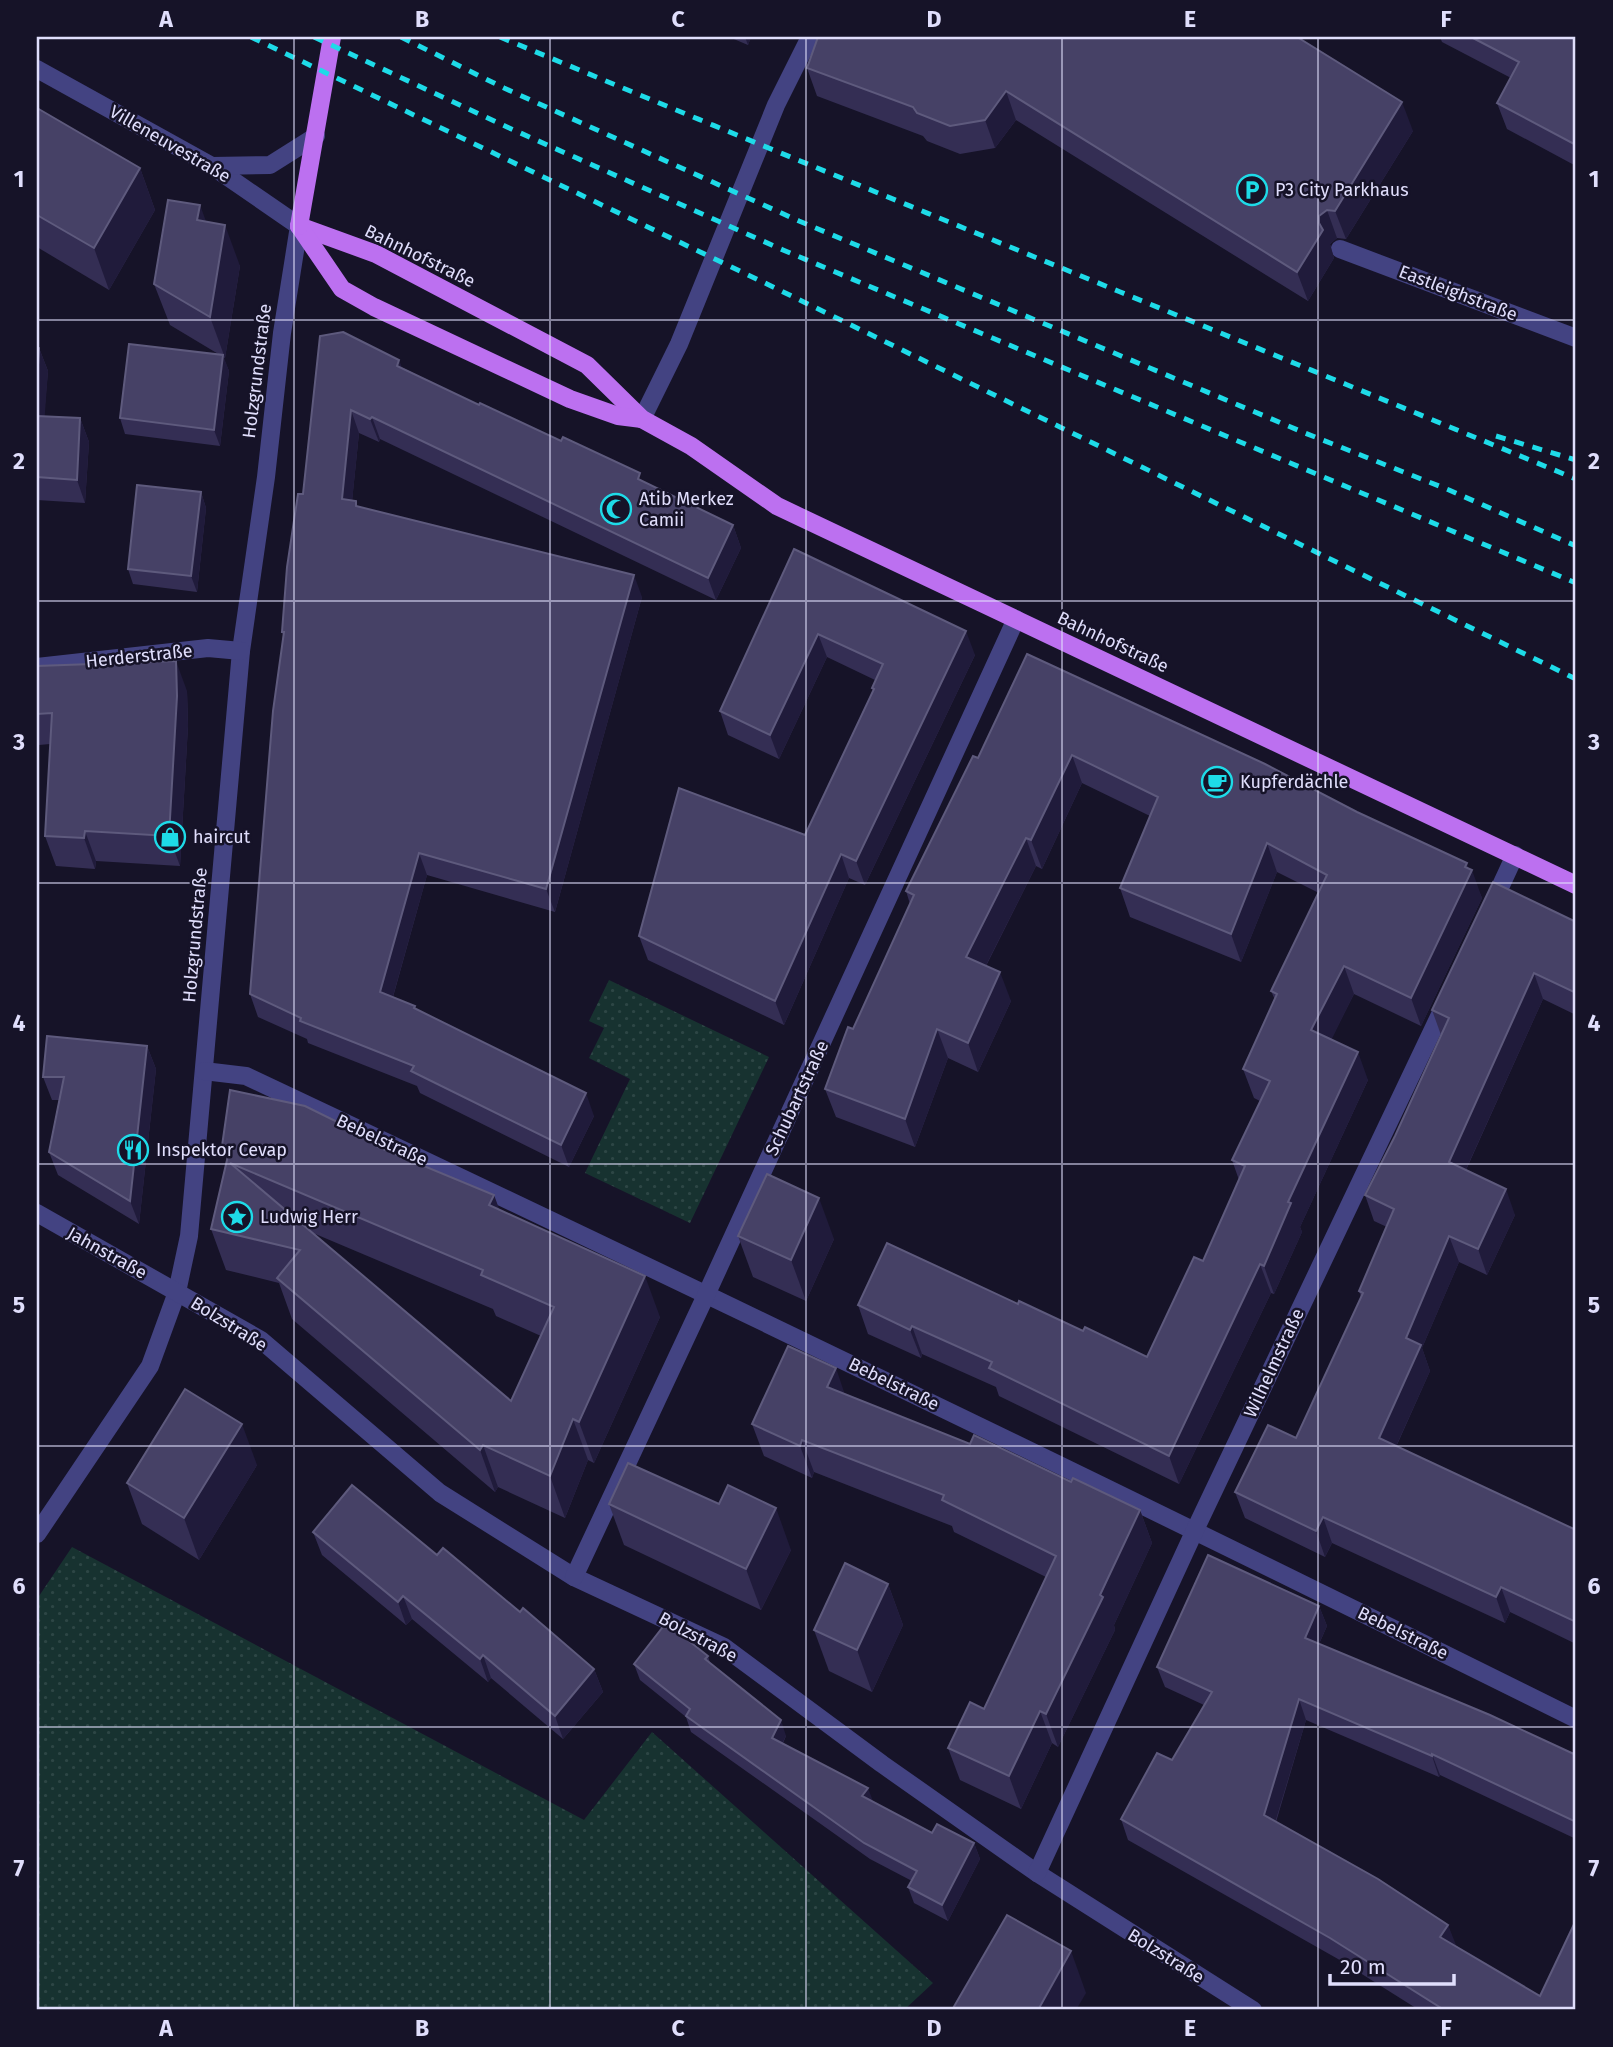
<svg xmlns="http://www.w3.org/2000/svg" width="1613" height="2047" font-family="'Fira Sans',sans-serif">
<defs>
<pattern id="park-dots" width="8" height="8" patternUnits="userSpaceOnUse" patternTransform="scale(1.75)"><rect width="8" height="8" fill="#173230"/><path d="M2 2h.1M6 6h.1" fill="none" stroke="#2d4645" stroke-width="1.8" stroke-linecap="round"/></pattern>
</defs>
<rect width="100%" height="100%" fill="#161328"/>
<g fill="url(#park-dots)">
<polygon points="609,980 769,1057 690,1223 585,1173 630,1079 589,1058 604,1028 589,1021"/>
<polygon points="72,1547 584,1820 652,1732 933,1983 904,2010 37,2010 37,1599"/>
</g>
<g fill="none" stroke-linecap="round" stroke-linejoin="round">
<g stroke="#434382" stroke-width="18">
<polyline points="37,69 212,166 299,226 282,333 266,477 241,651 189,1236 177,1292 150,1366 37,1534"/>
<polyline points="212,166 270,165 316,136"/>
<polyline points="1340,249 1576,338"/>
<polyline points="642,419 679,344 776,105 810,37"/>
<polyline points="37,667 208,648 241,651"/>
<polyline points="1491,907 1515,855"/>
<path d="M 204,1071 L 246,1076 C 692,1286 1135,1500 1576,1719"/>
<polyline points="37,1213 261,1340 440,1493 574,1577 724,1647 882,1764 1037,1873 1253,2010"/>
<polyline points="574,1577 707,1293 1016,619"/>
<polyline points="1037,1873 1195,1530 1446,1002"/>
</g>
<g stroke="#bc70f0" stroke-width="18">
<polyline points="299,226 376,254 587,365 642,419 691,446 777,506 1576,885"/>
<polyline points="299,226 342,289 374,307 570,399 618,416 642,419"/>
<polyline points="299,226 332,37"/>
</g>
<g stroke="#1edbe8" stroke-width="5" stroke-dasharray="10 9" stroke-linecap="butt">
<polyline points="251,37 767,284 1576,679"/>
<polyline points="314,37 507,127 783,250 1576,583"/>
<polyline points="401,37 504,88 799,221 1305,433 1449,490 1576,546"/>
<path d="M 500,37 C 858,186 1218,331 1576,479"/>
<polyline points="1496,436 1576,460"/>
</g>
</g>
<g fill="#342e54" fill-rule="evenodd">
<polygon points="729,37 751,37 748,45"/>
<polygon points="1440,37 1576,37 1576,166 1507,129 1497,103 1511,78 1442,42"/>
<polygon points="807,68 1413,131 1346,239 1337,238 1330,244 1334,258 1308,301 1016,120 995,148 960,154 927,141 923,136 817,96"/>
<polygon points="37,108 140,168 155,210 109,290 37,247"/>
<polygon points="206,222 240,266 225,358 223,357 229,371 220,446 125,434 120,418 220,355 170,325 154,284"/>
<polygon points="343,332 403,368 479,405 643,481 733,525 741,548 716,600 380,439 379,442 359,433 352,501 358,507 642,597 555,912 427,875 393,997 416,1009 594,1116 569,1167 420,1093 417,1086 308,1043 307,1039 258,1017 250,994 283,635 282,632 303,494"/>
<polygon points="37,347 39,348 48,371 44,416 80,418 89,442 85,503 37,500"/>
<polygon points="201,492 206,508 197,592 133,584 128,569"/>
<polygon points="794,549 975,655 865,885 849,878 784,1025 648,960 639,936 805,835 873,690 872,688 875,680 827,657 779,759 728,735 720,711"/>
<polygon points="1027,654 1357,812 1469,869 1482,898 1421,1026 1354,994 1331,1039 1368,1080 1300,1227 1302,1232 1274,1294 1271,1293 1179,1484 999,1396 996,1387 922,1354 921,1358 868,1334 858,1305 1018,1304 1147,1357 1203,1261 1239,1180 1232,1160 1260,1101 1254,1098 1243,1069 1275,1000 1271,991 1319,893 1277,872 1241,962 1130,917 1120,888 1150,816 1082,783 1042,869 1036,866 986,966 1011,1001 978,1072 948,1058 915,1147 836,1117 825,1089 910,904 906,891 978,758"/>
<polygon points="37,666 187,691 188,726 180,866 96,861 95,869 56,866 45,836 50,744 39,745 37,739"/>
<polygon points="1576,922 1576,1015 1543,999 1466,1170 1515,1215 1487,1275 1459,1262 1422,1348 1430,1371 1396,1447 1576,1530 1576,1644 1510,1612 1505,1623 1332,1543 1325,1557 1245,1518 1235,1492 1296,1438 1361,1297 1359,1291 1387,1227 1374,1221 1365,1195 1395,1136 1441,1035 1432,1010"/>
<polygon points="147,1046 156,1069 139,1224 58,1175 49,1152 59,1100 52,1100 43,1077"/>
<path d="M 380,1143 L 382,1148 L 494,1195 L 499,1210 L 660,1317 L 594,1463 L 588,1460 L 565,1518 L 498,1487 L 495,1492 L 292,1319 L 279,1283 L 226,1270 L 211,1229 L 227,1160 L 222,1146 ZM 313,1233 L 493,1309 L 496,1316 L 541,1336 L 511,1401 Z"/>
<polygon points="738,1236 834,1239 806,1301 753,1277"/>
<polygon points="845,1395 1140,1510 1152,1543 1114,1625 1115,1630 1058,1747 1052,1743 1021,1809 960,1780 948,1748 984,1709 1046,1577 954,1532 952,1526 814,1472 812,1478 764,1456 752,1424"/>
<polygon points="257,1465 199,1560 142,1524 127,1483"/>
<polygon points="609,1504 791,1550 761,1610 624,1545"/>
<polygon points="313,1532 437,1555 520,1612 594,1669 603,1692 563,1739 491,1678 488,1682 412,1619 406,1625 322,1555"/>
<polygon points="888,1584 903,1625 872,1692 829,1671 814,1630"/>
<polygon points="1319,1606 1327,1626 1319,1644 1576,1755 1576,1839 1440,1775 1439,1777 1306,1720 1276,1822 1448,1925 1455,1946 1540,1996 1576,2010 1419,2010 1338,1959 1128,1840 1121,1819 1172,1760 1204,1705 1165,1687 1157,1667"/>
<polygon points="708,1656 710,1663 786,1736 783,1743 873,1802 932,1833 974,1843 980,1859 948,1921 914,1903 908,1887 912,1881 870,1859 691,1732 686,1717 640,1680 634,1664"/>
</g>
<g fill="#201b3b">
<polygon points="745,37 751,37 748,45"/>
<polygon points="1006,91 1016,120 995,148 985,120"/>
<polygon points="1402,102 1413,131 1346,239 1335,211"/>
<polygon points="140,168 155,210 109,290 94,248"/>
<polygon points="200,205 215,246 197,220"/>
<polygon points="1327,210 1337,238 1330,244 1334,258 1308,301 1297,272 1319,223 1319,216"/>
<polygon points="225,225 240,266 225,358 210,317"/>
<polygon points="39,348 48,371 43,439 37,422 37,382"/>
<polygon points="223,355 229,371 220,446 214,430"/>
<polygon points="399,360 408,382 397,366"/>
<polygon points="351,410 359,433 350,522 342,499"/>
<polygon points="372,417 380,439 379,442 370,419"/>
<polygon points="80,418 89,442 85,503 77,480"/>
<polygon points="201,492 206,508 197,592 191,576"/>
<polygon points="733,525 741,548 716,600 708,578"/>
<polygon points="634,575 642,597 555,912 546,889"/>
<polygon points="966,631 975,655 865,885 856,861"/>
<polygon points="818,634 827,657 779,759 770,735"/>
<polygon points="176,661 187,691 188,726 180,866 169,836"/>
<polygon points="1072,755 1082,783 1042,869 1031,840"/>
<polygon points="85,831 96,861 95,869 84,838"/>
<polygon points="1026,838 1036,866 976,985 966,957"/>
<polygon points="1267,843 1277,872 1241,962 1231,934"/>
<polygon points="419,853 427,875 388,1014 380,992"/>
<polygon points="841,854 849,878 784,1025 775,1001"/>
<polygon points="1467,863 1470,873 1472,870 1482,898 1421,1026 1411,998"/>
<polygon points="1344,966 1354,994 1322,1059 1311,1030"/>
<polygon points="1000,972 1011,1001 978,1072 968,1043"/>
<polygon points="1534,973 1543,999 1458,1187 1449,1162"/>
<polygon points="937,1029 948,1058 915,1147 905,1119"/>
<polygon points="147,1046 156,1069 139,1224 130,1201"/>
<polygon points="1358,1052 1368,1080 1300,1227 1302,1232 1274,1294 1264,1266 1288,1202"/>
<polygon points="586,1093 594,1116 569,1167 561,1145"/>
<polygon points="1506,1189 1515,1215 1487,1275 1478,1249"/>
<polygon points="494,1195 509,1236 489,1205"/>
<polygon points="819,1198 834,1239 806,1301 791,1260"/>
<polygon points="1449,1236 1459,1262 1422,1348 1430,1371 1388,1464 1379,1438 1406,1338"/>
<polygon points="1260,1264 1271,1293 1179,1484 1169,1456"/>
<polygon points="645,1276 660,1317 594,1463 579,1422"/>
<polygon points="912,1326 922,1354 921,1358 910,1330"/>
<polygon points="836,1368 847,1401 827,1387"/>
<polygon points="573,1419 588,1460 565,1518 550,1476"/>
<polygon points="242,1424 257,1465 199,1560 184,1518"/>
<polygon points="802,1440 814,1472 812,1478 800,1446"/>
<polygon points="483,1445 498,1487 495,1492 480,1450"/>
<polygon points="776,1508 791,1550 761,1610 746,1569"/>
<polygon points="1140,1510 1152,1543 1114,1625 1115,1630 1058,1747 1046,1714"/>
<polygon points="1323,1517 1332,1543 1325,1557 1316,1531"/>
<polygon points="888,1584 903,1625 872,1692 857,1650"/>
<polygon points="1501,1587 1510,1612 1505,1623 1496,1597"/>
<polygon points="403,1596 412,1619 406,1625 398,1602"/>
<polygon points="1319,1606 1327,1626 1312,1659 1305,1638"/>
<polygon points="483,1655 491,1678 488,1682 480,1659"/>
<polygon points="594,1669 603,1692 563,1739 555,1716"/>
<polygon points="1299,1699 1306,1720 1271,1836 1264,1815"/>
<polygon points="1040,1711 1052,1743 1021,1809 1009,1776"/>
<polygon points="781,1720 786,1736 777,1753 772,1738"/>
<polygon points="1432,1754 1440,1775 1439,1777 1432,1756"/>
<polygon points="868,1788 874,1804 862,1796"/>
<polygon points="974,1843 980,1859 948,1921 942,1905"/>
<polygon points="1448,1925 1456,1945 1448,1957 1440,1937"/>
<polygon points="1071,1951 1086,1993 1076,2010 1038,2010"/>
</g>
<g fill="#464166" stroke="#5e5a7d" stroke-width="2" fill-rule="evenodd">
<polygon points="818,37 1297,37 1402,102 1335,211 1327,210 1319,216 1319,223 1323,230 1297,272 1006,91 985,120 950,126 917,113 913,107 807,68"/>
<polygon points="1471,37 1576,37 1576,145 1497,103 1519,62"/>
<polygon points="37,108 140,168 94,248 37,215"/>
<polygon points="168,200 200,205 197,220 225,225 210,317 154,284"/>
<polygon points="343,332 399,360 397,366 479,405 480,403 561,441 563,437 640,473 638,479 733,525 708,578 372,417 370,419 351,410 342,499 356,501 356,506 634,575 546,889 419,853 380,992 415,1006 414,1008 586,1093 561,1145 411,1071 414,1066 300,1021 301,1018 250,994 273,711 284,632 282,632 287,567 298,494 303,494 320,336"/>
<polygon points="129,344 223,355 214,430 120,418"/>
<polygon points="37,347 39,348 37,382"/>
<polygon points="37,416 80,418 77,480 37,477"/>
<polygon points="137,485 201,492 191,576 128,569"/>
<polygon points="794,549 966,631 856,861 841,854 775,1001 639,936 679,788 805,835 874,689 872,688 883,664 818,634 770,735 720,711"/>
<polygon points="1027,654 1265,764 1357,812 1467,863 1465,867 1472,870 1411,998 1344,966 1311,1030 1358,1052 1288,1202 1291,1203 1264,1266 1260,1264 1169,1456 989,1368 992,1362 912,1326 910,1330 858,1305 887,1243 1018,1304 1019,1301 1083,1331 1085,1327 1147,1357 1194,1257 1203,1261 1245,1166 1232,1160 1270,1081 1243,1069 1277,994 1271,991 1327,875 1267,843 1231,934 1120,888 1158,797 1072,755 1031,840 1026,838 966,957 1000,972 968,1043 937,1029 905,1119 825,1089 848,1027 853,1029 914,895 906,891 973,756 978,758"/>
<polygon points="176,661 177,696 169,836 85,831 84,838 45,836 52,713 37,714 37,666"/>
<polygon points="1493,882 1576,922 1576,993 1534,973 1449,1162 1506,1189 1478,1249 1449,1236 1406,1338 1421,1345 1379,1438 1576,1530 1576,1622 1501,1587 1496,1597 1323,1517 1316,1531 1235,1492 1268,1425 1296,1438 1363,1293 1359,1291 1394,1209 1365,1195 1395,1136 1449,1018 1432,1010"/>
<polygon points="47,1036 147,1046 130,1201 49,1152 64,1077 43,1077"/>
<path d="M 230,1090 L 305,1106 L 380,1143 L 378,1147 L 494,1195 L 489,1205 L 645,1276 L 579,1422 L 573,1419 L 550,1476 L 483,1445 L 480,1450 L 277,1278 L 300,1250 L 211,1229 L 230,1147 L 222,1146 ZM 230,1163 L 483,1270 L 481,1275 L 554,1307 L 511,1401 Z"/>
<polygon points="767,1174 819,1198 791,1260 738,1236"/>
<polygon points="788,1346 836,1368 827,1387 970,1444 974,1435 1071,1482 1073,1478 1140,1510 1100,1595 1103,1597 1046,1714 1040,1711 1009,1776 948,1748 970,1702 984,1709 1056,1556 942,1500 944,1495 802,1440 800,1446 752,1424"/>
<polygon points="185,1389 242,1424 184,1518 127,1483"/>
<polygon points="628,1463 719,1504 728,1485 776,1508 746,1569 609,1504"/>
<polygon points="352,1485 437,1555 443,1548 520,1612 523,1608 594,1669 555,1716 483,1655 480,1659 403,1596 398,1602 313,1532"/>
<polygon points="1208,1555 1319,1606 1305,1638 1490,1715 1576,1755 1576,1822 1432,1754 1432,1756 1299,1699 1264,1815 1378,1879 1448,1925 1440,1937 1540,1996 1576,1920 1576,2010 1439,2010 1441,2008 1330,1938 1121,1819 1157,1753 1172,1760 1212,1692 1157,1667"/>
<polygon points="845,1563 888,1584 857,1650 814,1630"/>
<polygon points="666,1623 708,1656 705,1659 781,1720 772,1738 868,1788 862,1796 932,1833 937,1824 974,1843 942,1905 908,1887 917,1871 864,1843 686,1716 690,1709 634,1664"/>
<polygon points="1007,1915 1071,1951 1038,2010 952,2010"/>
</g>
<path fill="none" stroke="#e0defc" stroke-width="2" stroke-opacity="0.55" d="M 294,37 L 294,2010M 550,37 L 550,2010M 806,37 L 806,2010M 1062,37 L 1062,2010M 1318,37 L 1318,2010M 37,320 L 1576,320M 37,601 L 1576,601M 37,883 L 1576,883M 37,1164 L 1576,1164M 37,1446 L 1576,1446M 37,1727 L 1576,1727"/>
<defs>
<g id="parking-ring" transform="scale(1.575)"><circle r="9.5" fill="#161328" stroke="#1edbe8" stroke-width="1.5"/><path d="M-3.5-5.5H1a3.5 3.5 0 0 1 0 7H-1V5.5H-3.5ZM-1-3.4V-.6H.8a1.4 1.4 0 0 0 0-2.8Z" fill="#1edbe8"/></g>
<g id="mosque-ring" transform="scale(1.575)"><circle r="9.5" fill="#161328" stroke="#1edbe8" stroke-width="1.5"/><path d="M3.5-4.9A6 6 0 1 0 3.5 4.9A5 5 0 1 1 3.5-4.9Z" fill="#1edbe8"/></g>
<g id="cafe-ring" transform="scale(1.575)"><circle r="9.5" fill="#161328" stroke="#1edbe8" stroke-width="1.5"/><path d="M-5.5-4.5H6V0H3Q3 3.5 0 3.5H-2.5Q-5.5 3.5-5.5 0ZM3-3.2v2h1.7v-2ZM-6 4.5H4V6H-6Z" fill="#1edbe8"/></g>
<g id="shop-ring" transform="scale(1.575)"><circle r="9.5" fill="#161328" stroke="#1edbe8" stroke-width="1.5"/><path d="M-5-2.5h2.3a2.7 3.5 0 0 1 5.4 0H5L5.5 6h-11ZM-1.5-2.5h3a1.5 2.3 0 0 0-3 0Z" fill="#1edbe8"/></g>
<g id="restaurant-ring" transform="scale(1.575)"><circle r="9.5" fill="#161328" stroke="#1edbe8" stroke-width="1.5"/><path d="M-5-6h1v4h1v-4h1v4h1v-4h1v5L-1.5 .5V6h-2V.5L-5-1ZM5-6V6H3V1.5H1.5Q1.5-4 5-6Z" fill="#1edbe8"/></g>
<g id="sight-ring" transform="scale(1.575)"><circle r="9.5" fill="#161328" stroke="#1edbe8" stroke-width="1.5"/><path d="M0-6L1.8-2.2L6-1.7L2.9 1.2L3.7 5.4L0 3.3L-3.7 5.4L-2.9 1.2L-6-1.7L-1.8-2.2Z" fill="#1edbe8"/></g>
</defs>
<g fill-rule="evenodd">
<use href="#parking-ring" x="1252" y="190"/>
<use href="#mosque-ring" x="616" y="509"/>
<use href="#cafe-ring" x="1217" y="782"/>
<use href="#shop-ring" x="170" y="837"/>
<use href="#restaurant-ring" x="133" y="1150"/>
<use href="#sight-ring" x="237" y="1217"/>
</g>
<g text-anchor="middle" stroke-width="5" stroke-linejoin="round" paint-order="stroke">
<g font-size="18" fill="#e0defc" stroke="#161328">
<text transform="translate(170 144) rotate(30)" y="6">Villeneuvestraße</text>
<text transform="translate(420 256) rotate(26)" y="6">Bahnhofstraße</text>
<text transform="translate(1458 293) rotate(21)" y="6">Eastleighstraße</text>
<text transform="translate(257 371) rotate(-83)" y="6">Holzgrundstraße</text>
<text transform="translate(1113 642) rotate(25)" y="6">Bahnhofstraße</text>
<text transform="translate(139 656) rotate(-6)" y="6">Herderstraße</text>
<text transform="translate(195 935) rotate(-85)" y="6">Holzgrundstraße</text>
<text transform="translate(797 1098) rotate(-65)" y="6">Schubartstraße</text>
<text transform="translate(382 1140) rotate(25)" y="6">Bebelstraße</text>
<text transform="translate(107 1253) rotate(29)" y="6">Jahnstraße</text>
<text transform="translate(229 1324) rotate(32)" y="6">Bolzstraße</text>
<text transform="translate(1274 1363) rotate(-65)" y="6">Wilhelmstraße</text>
<text transform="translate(894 1384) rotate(26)" y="6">Bebelstraße</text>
<text transform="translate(1403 1633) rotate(26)" y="6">Bebelstraße</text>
<text transform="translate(698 1637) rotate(28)" y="6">Bolzstraße</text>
<text transform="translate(1166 1956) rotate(32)" y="6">Bolzstraße</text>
</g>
<g font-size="18" fill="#e0defc" stroke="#161328" text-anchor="start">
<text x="1275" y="196">P3 City Parkhaus</text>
<text x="639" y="505">Atib Merkez<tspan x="639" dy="21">Camii</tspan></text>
<text x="1240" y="788">Kupferdächle</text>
<text x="193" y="843">haircut</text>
<text x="156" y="1156">Inspektor Cevap</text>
<text x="260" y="1223">Ludwig Herr</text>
</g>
</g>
<rect width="1613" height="2047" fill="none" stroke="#161328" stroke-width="77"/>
<path d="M1330 1974v10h124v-10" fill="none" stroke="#e0defc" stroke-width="3.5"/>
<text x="1340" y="1974" font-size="21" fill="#e0defc" stroke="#161328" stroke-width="5" paint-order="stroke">20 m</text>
<rect x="38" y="38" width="1536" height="1970" fill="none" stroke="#e0defc" stroke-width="2.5"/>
<g font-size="23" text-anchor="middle" font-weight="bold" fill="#e0defc">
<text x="166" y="27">A</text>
<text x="422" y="27">B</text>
<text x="678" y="27">C</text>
<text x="934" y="27">D</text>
<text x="1190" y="27">E</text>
<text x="1446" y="27">F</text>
<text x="19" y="187">1</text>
<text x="1594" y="187">1</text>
<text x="19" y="469">2</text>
<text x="1594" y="469">2</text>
<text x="19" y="750">3</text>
<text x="1594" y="750">3</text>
<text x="19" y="1031">4</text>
<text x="1594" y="1031">4</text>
<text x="19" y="1313">5</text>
<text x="1594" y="1313">5</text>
<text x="19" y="1594">6</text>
<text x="1594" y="1594">6</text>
<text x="19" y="1876">7</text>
<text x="1594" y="1876">7</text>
<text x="166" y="2036">A</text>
<text x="422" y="2036">B</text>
<text x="678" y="2036">C</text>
<text x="934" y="2036">D</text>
<text x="1190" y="2036">E</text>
<text x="1446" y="2036">F</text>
</g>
</svg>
